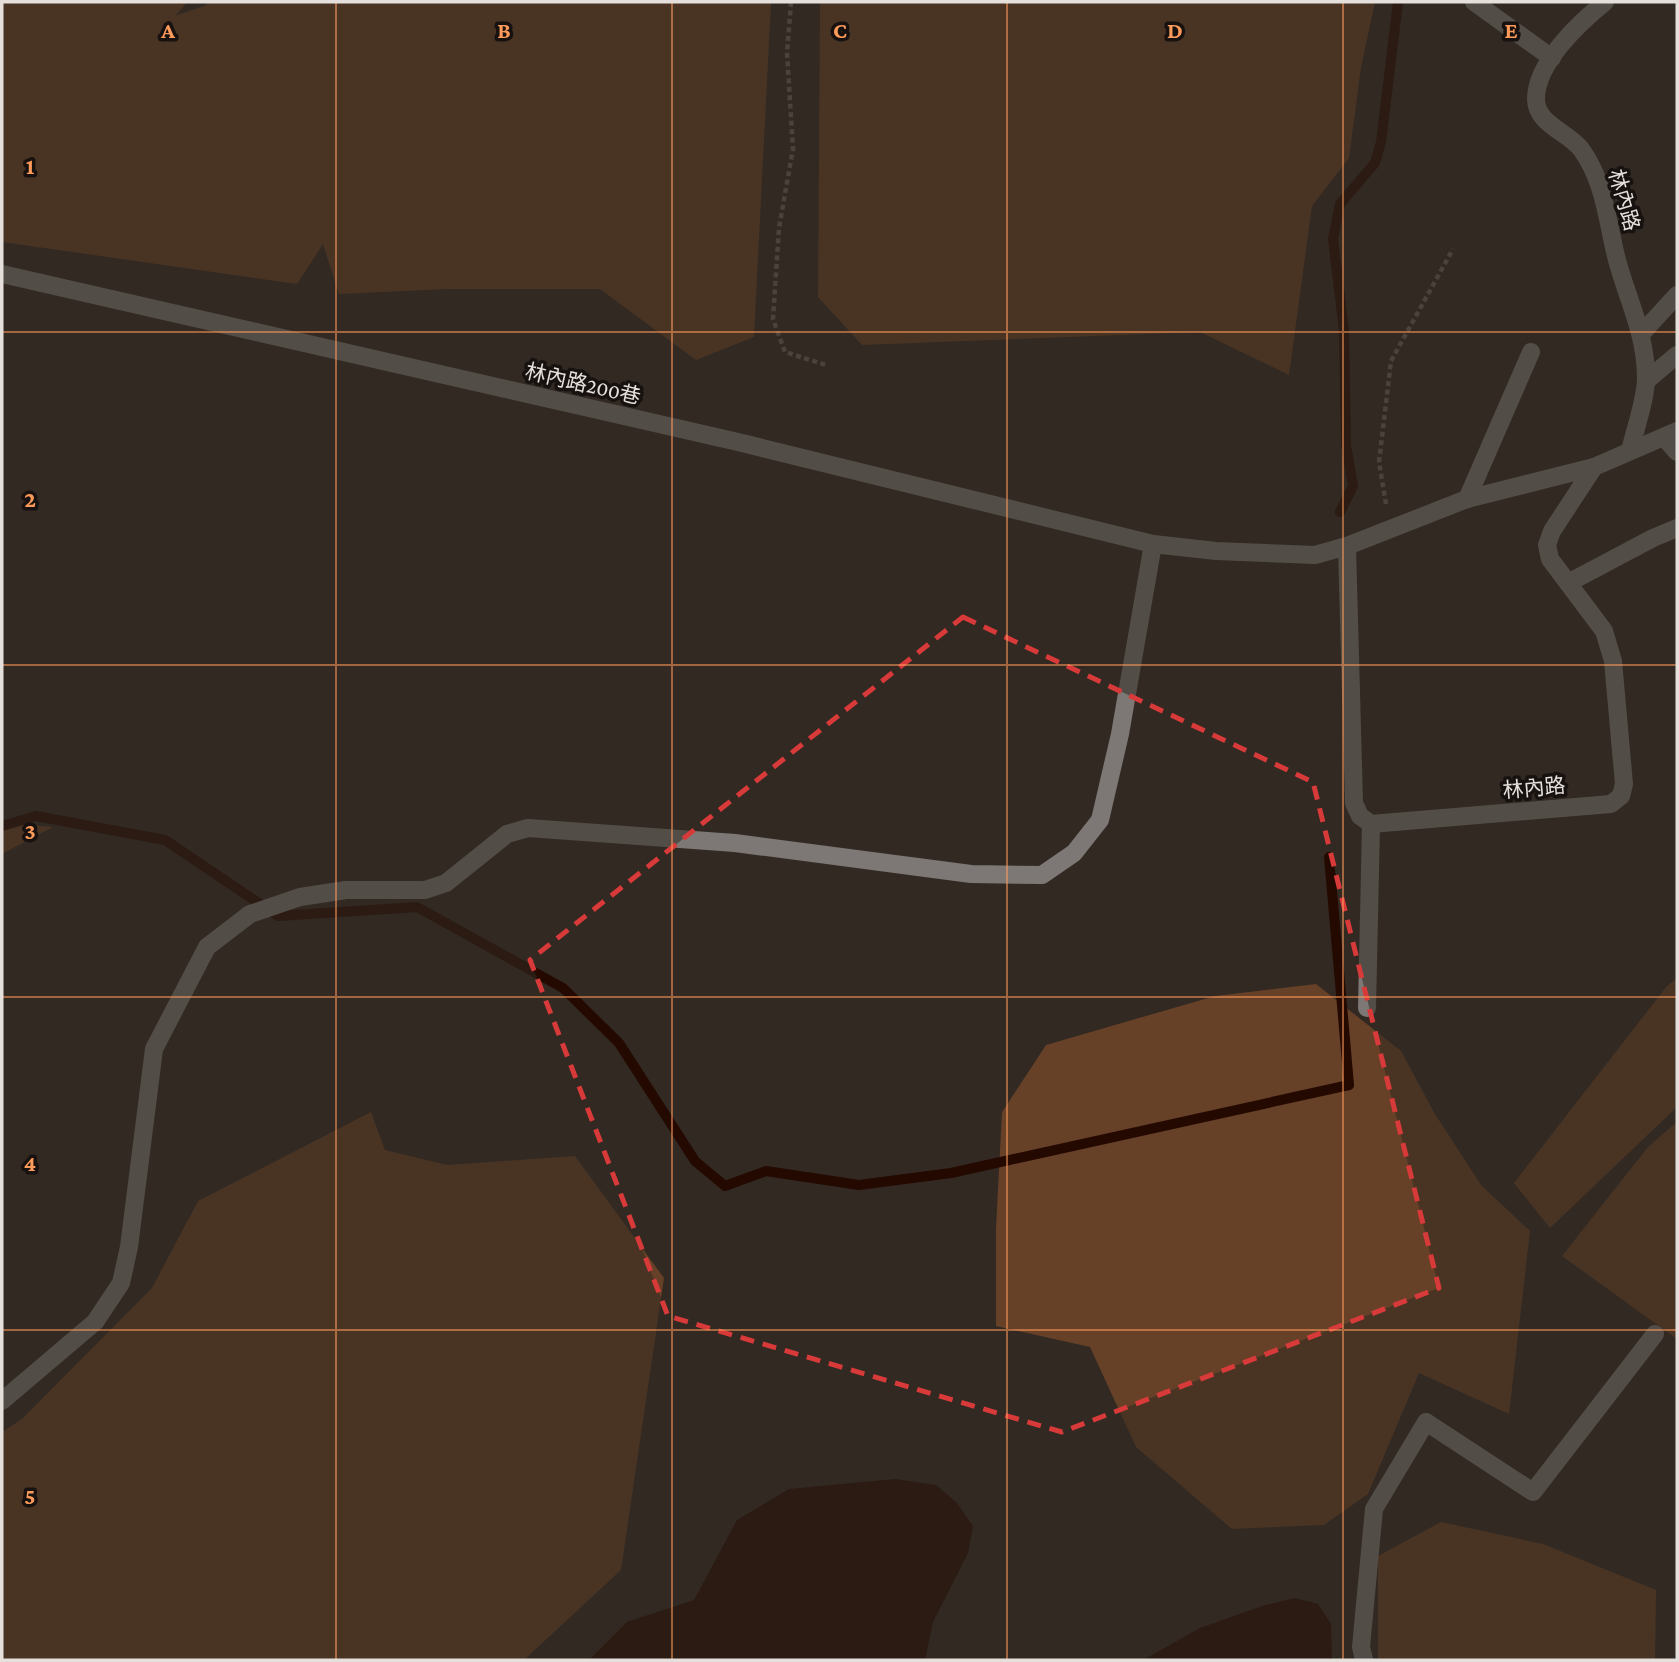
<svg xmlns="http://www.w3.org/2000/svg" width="1679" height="1662" font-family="'Crimson Pro','Noto Sans TC',serif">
<rect width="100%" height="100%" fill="#322923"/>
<g fill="#664027">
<polygon points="2,2 187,2 175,16 206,5 207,2 771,2 754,337 696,360 600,289 448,289 339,294 323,244 297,284 2,242"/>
<polygon points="820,2 1375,2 1361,67 1349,158 1312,206 1289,375 1200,332 862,345 818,297"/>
<polygon points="2,823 53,827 2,854"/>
<polygon points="1677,978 1677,1107 1550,1228 1514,1183 1667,986"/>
<polygon points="1316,984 1401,1051 1435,1114 1481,1185 1530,1231 1509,1414 1419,1373 1368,1494 1324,1525 1232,1529 1136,1447 1090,1347 996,1326 996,1228 1002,1112 1046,1045 1215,996"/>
<polygon points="371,1112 385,1150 447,1165 575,1156 664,1278 621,1570 524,1660 2,1660 2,1432 22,1419 152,1288 198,1201"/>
<polygon points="1677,1122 1677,1339 1562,1256 1648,1147"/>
<polygon points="1441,1522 1543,1544 1656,1590 1655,1660 1378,1660 1378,1556"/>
</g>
<g fill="#240900">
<polygon points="895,1479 936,1485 956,1502 973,1526 968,1553 933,1622 925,1660 589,1660 627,1622 694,1600 737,1520 789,1489"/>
<polygon points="1295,1598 1318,1604 1331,1624 1332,1660 1143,1660 1200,1628 1262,1606"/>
</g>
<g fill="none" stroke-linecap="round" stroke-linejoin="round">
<g stroke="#240900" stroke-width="10">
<polyline points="1340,512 1353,486 1346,445 1344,330 1333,239 1340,204 1375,163 1381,142 1398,2"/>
<polyline points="2,826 36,816 165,840 278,916 417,907 563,988 619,1043 695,1161 725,1186 766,1171 859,1185 951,1173 1349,1085 1329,857"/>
</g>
<g stroke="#68605b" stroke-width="4.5" stroke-dasharray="5 3.5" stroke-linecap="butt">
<polyline points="791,2 787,53 793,149 779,228 773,319 785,352 826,365"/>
<polyline points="1386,504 1379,462 1391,361 1453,249"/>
</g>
<g stroke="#7d7875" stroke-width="18">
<polyline points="1474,2 1552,58"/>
<path d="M 1605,2 C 1579,23 1536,63 1536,99 C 1536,124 1568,132 1581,149 C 1605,182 1607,221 1617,260 C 1628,301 1646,334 1646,378 C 1646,399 1635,429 1630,451"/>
<polyline points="2,274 738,442 1153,544 1216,551 1315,555 1347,546 1467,499 1594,467 1677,431"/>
<polyline points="1642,333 1677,295"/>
<polyline points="1646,381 1677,355"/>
<polyline points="1664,437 1677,452"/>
<polyline points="1467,499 1531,352"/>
<polyline points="1347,546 1354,803 1360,816 1371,824 1611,804 1621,796 1624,784 1613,661 1604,631 1550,559 1547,545 1552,531 1594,467"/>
<polyline points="1568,583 1653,538 1677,528"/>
<polyline points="1367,1008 1371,824"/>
<polyline points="2,1401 95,1322 121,1283 129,1247 154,1049 207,947 250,914 300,897 346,890 425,890 446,883 507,834 528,828 735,843 971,874 1042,875 1074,853 1100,820 1120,734 1153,544"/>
<polyline points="1364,1660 1361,1647 1374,1509 1426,1422 1533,1492 1655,1334"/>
</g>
</g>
<path d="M0 0H1679V1662H0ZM 963,617 L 1313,782 L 1439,1288 L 1062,1432 L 668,1316 L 530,960 Z" fill="#322923" fill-opacity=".55" fill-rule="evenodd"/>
<path fill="none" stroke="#d83a3a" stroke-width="5" stroke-dasharray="14 9" stroke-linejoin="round" d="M 963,617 L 1313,782 L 1439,1288 L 1062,1432 L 668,1316 L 530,960 Z"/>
<path fill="none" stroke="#ff9b5a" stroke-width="2" stroke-opacity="0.55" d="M 336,2 L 336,1660M 672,2 L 672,1660M 1007,2 L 1007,1660M 1343,2 L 1343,1660M 2,332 L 1677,332M 2,665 L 1677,665M 2,997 L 1677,997M 2,1330 L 1677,1330"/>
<g text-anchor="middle" stroke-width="7" stroke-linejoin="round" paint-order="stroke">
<g font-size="21" fill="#e6e0dc" stroke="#171210">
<text transform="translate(1624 200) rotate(74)" y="7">林內路</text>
<text transform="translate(583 384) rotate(13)" y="7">林內路200巷</text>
<text transform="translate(1534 788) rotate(-5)" y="7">林內路</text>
</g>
</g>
<g font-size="23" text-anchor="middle" font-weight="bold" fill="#ff9b5a" stroke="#171210" stroke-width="7" stroke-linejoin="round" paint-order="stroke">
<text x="168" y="38">A</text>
<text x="504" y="38">B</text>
<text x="840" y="38">C</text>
<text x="1175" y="38">D</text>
<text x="1511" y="38">E</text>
<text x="30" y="174">1</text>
<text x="30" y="507">2</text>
<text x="30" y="839">3</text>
<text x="30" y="1171">4</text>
<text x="30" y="1504">5</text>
</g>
<rect width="1679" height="1662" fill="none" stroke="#e6e0dc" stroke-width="7"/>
</svg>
